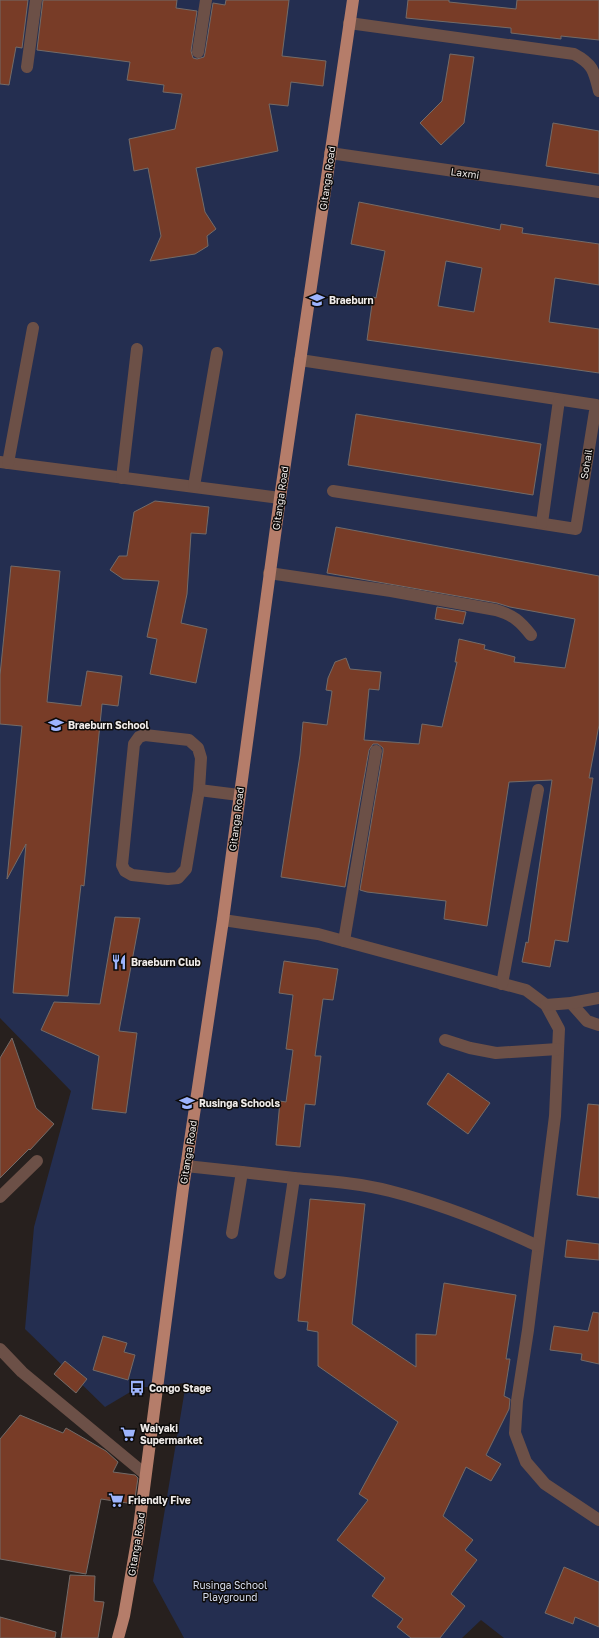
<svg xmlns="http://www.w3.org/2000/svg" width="599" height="1638" font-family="'Golos Text',sans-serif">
<rect width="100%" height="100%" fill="#27201e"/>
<polygon fill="#242e50" points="0,0 599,0 599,1638 504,1638 481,1620 462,1638 184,1638 153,1581 186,1383 137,1388 105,1407 25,1329 34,1227 71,1091 0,1018"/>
<g fill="#783c27" stroke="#736b68" fill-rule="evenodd">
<polygon points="0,0 28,0 22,48 16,47 9,85 0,84"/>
<polygon points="43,0 177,0 176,8 197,11 191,51 193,58 197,59 204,57 205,53 213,3 225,5 226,0 289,0 282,56 326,61 323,86 291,82 288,106 269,104 278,151 196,168 205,212 216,229 207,236 208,246 195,254 150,261 161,236 148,168 134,171 129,139 175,129 182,94 163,92 164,85 127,80 130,62 37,50"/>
<polygon points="408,0 449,0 449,2 516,9 517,0 599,0 599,40 561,36 561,39 511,33 511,28 406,18"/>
<polygon points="450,54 474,57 464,123 441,145 420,123 442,101"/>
<polygon points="553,123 599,131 599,174 546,166"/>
<path d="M 359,202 L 500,230 L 501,224 L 523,228 L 522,233 L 599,244 L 599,285 L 555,278 L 549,322 L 599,329 L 599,373 L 367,340 L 373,297 L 376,298 L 385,251 L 351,244 ZM 446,261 L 482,268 L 474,312 L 438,306 Z"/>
<polygon points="356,414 541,444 533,495 348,465"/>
<polygon points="155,501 209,507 206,534 191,533 187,594 181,623 207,629 196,683 150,674 157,639 147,637 159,581 123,579 110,570 119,556 127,556 134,512"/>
<polygon points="336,527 599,576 599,725 589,778 593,778 568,942 555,940 550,967 522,962 526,942 528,943 552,780 509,782 487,926 444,919 446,901 367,892 360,890 383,752 383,748 378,744 373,744 369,750 345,887 281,877 300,755 303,722 327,725 332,691 326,690 328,678 335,662 346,658 350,669 381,672 379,690 369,689 364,740 419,744 422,724 442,727 457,662 455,662 459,639 485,645 484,649 515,657 514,662 565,668 575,619 510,607 497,603 327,573"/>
<polygon points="11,566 60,571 47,702 81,706 87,671 122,676 118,706 102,704 84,886 81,885 68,996 13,993 26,844 7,879 22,726 0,724 0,675"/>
<polygon points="437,607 466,612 463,624 435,619"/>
<polygon points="115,917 140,918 119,1031 137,1033 126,1113 92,1109 99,1056 41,1030 54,1002 100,1004"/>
<polygon points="284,961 338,969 333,1000 323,999 315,1056 321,1056 315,1105 305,1104 300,1147 276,1145 280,1101 286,1102 293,1050 286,1049 293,995 279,993"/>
<polygon points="12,1038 36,1108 54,1124 30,1150 29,1149 0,1178 0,1058"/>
<polygon points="448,1073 490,1103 468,1134 427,1104"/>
<polygon points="588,1104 599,1105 599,1198 577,1195"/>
<polygon points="310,1199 365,1204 352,1324 416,1367 416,1334 436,1335 444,1283 516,1295 506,1359 510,1359 504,1396 510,1399 509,1409 486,1455 501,1464 491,1481 466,1467 443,1516 473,1540 465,1550 477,1560 451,1594 465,1606 440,1638 411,1638 397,1627 403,1619 372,1596 385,1578 337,1540 368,1500 359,1494 398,1422 318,1366 318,1332 307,1330 308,1322 298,1321"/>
<polygon points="567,1240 599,1244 599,1260 565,1257"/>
<polygon points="593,1312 599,1313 599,1364 581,1360 582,1354 550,1350 554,1326 588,1331"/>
<polygon points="103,1336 127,1343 124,1352 135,1355 128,1380 93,1370"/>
<polygon points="65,1361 87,1379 76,1393 54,1374"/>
<polygon points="20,1415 63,1433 66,1428 106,1451 118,1462 113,1472 135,1475 138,1478 134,1504 101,1499 86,1574 0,1559 0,1439"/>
<polygon points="564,1567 599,1582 599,1627 575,1617 573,1624 545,1613"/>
<polygon points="70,1575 95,1576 94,1601 104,1602 98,1638 61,1638"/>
<polygon points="0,1617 56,1632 55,1638 0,1638"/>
</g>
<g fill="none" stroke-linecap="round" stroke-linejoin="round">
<g stroke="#6c5047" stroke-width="12">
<path d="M 349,23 L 574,54 C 593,64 594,71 599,91"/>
<polyline points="198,52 206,0"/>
<polyline points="27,67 36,0"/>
<polyline points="330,153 599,192"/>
<polyline points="300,360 596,405 576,529 333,491"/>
<polyline points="0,462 280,498"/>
<polyline points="8,463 33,328"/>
<polyline points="122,478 137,349"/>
<polyline points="194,486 217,353"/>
<polyline points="542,523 559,400"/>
<path d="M 269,573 L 391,591 L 496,610 C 513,615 520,621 531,635"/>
<polygon points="145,735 189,740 198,748 201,758 199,790 186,869 178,878 168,879 132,875 125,871 122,865 134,744 139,737"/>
<polyline points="199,790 239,795"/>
<polyline points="223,920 318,934 526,990 546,1005 559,1029 555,1116 528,1330 517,1401 515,1433 526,1462 545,1484 599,1520"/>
<polyline points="344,941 376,751"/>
<polyline points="502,984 538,790"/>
<polyline points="571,1003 587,1021 599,1025"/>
<polyline points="546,1005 571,1003 599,998"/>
<polyline points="445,1040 470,1048 496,1053 558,1049"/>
<polyline points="186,1166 242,1172"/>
<polyline points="0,1197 37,1161"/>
<polyline points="232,1233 242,1172 294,1178"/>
<path d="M 280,1273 L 294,1178 C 326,1181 359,1183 390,1191 C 441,1204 491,1224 538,1246"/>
<polyline points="0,1349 22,1372 145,1474"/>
</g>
<polyline stroke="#b57d6a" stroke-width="12" points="118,1638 124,1616 138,1535 183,1188 223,920 280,498 353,0"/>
</g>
<defs>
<g id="school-bare" transform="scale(1.2)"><path d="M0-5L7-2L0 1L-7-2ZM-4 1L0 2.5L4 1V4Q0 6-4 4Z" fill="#9db4fd" stroke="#0d0b0a" stroke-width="2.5" paint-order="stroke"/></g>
<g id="restaurant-bare" transform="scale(1.2)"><path d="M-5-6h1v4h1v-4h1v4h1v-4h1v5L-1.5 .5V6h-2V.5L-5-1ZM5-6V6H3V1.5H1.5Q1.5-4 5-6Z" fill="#9db4fd" stroke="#0d0b0a" stroke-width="2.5" paint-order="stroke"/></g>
<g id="bus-bare" transform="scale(1.2)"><path d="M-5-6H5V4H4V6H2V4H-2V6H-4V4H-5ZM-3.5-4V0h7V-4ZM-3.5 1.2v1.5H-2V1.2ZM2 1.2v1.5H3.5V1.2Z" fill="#9db4fd" stroke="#0d0b0a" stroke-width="2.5" paint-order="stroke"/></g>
<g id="supermarket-bare" transform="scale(1.2)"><path d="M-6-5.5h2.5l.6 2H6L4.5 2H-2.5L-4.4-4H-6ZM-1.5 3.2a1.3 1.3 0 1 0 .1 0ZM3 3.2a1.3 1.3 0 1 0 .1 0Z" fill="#9db4fd" stroke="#0d0b0a" stroke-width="2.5" paint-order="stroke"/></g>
</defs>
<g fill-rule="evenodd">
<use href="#school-bare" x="317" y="300"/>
<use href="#school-bare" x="56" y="725"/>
<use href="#restaurant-bare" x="119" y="962"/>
<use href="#school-bare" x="187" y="1103"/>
<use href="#bus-bare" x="137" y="1388"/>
<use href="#supermarket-bare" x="128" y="1434"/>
<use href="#supermarket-bare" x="116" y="1500"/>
</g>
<g text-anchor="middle" stroke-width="3" stroke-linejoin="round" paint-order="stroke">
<g font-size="10" fill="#efebe9" stroke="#0d0b0a">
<text transform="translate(465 173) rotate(8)" y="4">Laxmi</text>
<text transform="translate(327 178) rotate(-82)" y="4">Gitanga Road</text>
<text transform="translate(586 464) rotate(-81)" y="4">Sohail</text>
<text transform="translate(280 498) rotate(-82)" y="4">Gitanga Road</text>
<text transform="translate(236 819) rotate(-83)" y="4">Gitanga Road</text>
<text transform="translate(188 1152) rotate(-81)" y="4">Gitanga Road</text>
<text transform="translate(136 1544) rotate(-81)" y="4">Gitanga Road</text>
</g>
<g font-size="10" font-weight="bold" fill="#efebe9" stroke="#0d0b0a" text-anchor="start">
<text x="329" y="304">Braeburn</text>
<text x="68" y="729">Braeburn School</text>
<text x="131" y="966">Braeburn Club</text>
<text x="199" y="1107">Rusinga Schools</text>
<text x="149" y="1392">Congo Stage</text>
<text x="140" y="1432">Waiyaki<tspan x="140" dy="12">Supermarket</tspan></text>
<text x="128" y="1504">Friendly Five</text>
</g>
<g font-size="10" fill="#d8deef" stroke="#0d0b0a">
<text x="230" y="1589">Rusinga School<tspan x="230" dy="12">Playground</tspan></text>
</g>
</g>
</svg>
